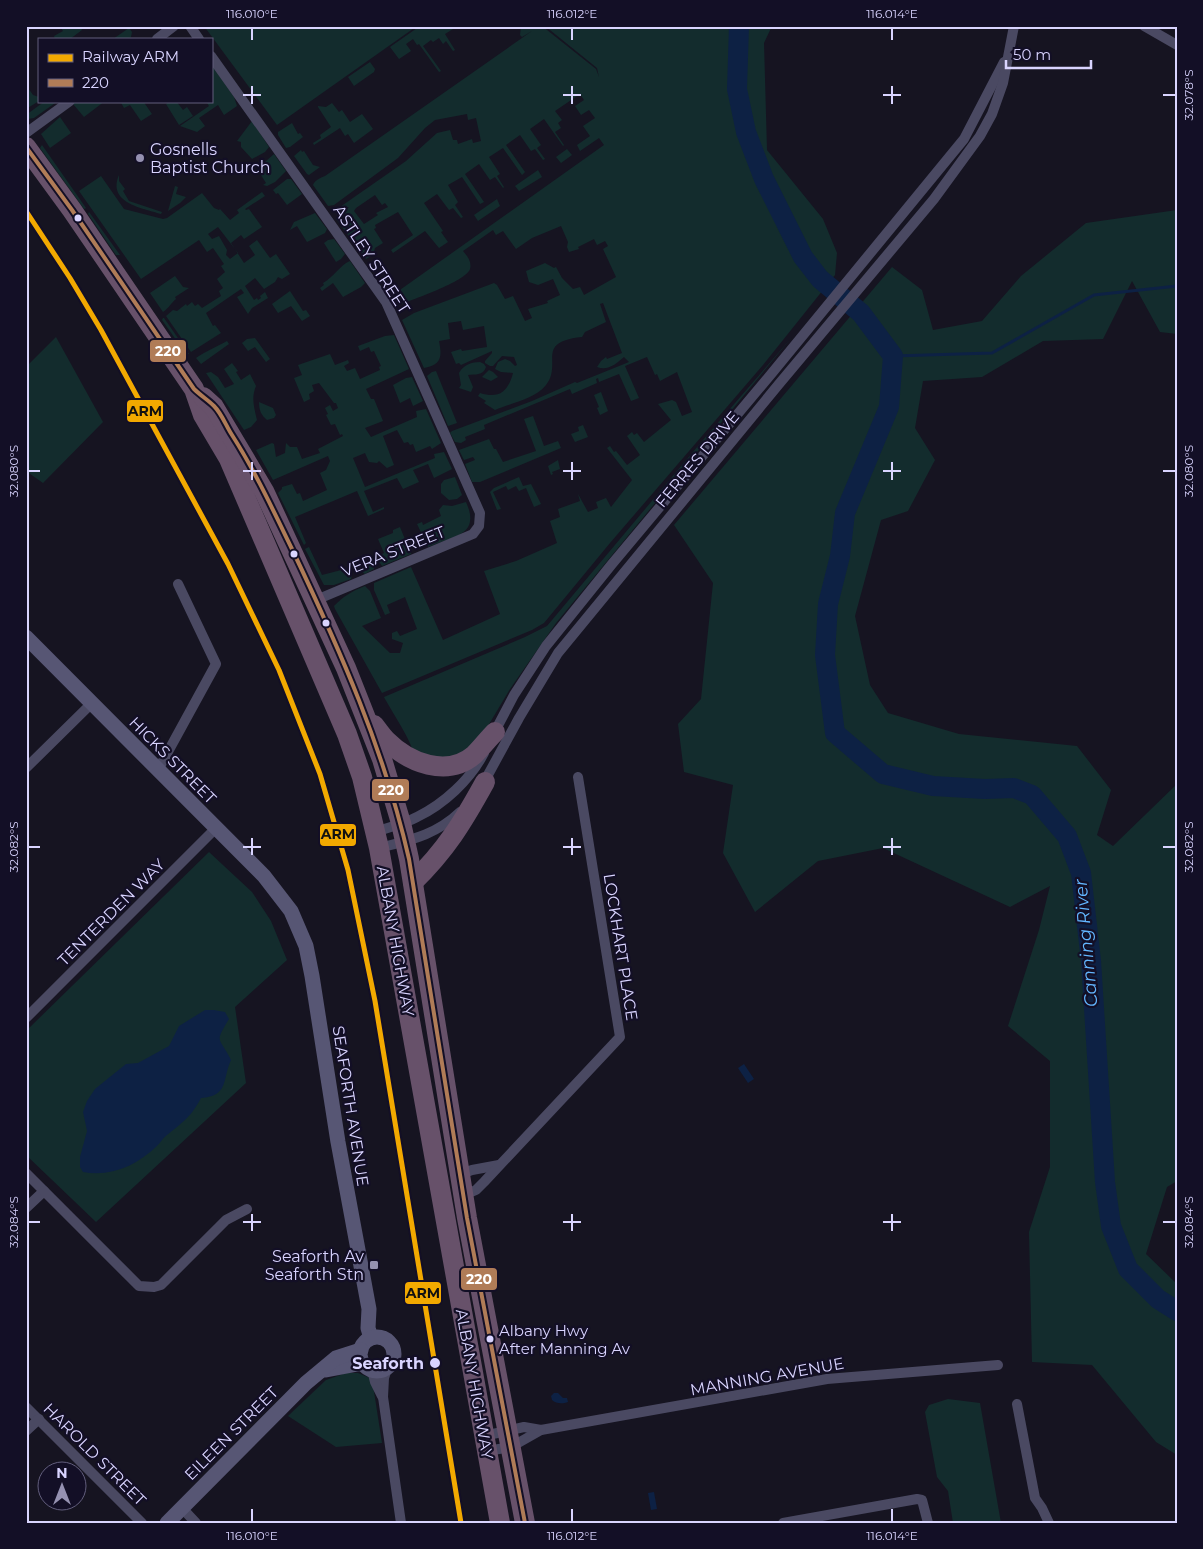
<svg xmlns="http://www.w3.org/2000/svg" width="1203" height="1549" font-family="Montserrat,sans-serif">
<rect width="100%" height="100%" fill="#161421"/>
<g fill="#132c2d" fill-rule="evenodd">
<polygon points="60,26 80,26 82,30 70,39 55,39 54,36 63,31"/>
<polygon points="204,26 417,26 277,125"/>
<polygon points="420,26 452,26 453,29 445,34 455,50 453,51 446,41 443,44 439,38 433,42 431,40 423,46 441,71 439,72 419,44 417,45 413,39 406,44 411,51 399,59 390,47"/>
<path d="M 521,26 L 542,26 L 596,69 L 599,77 L 597,68 L 545,26 L 772,26 L 764,43 L 767,150 L 823,219 L 837,253 L 835,275 L 763,365 L 610,543 L 544,623 L 532,630 L 382,693 L 335,609 L 334,606 C 344,596 352,591 365,586 L 370,591 L 381,618 L 362,626 L 390,653 L 400,653 L 403,643 L 392,639 L 392,633 L 397,631 L 400,636 L 417,629 L 405,597 L 387,605 L 390,613 L 385,615 L 374,590 L 374,583 L 411,567 L 443,640 L 500,614 L 484,571 L 516,561 L 557,543 L 550,521 L 560,517 L 558,509 L 580,501 L 578,494 L 588,512 L 598,508 L 596,502 L 606,498 L 611,507 L 632,480 L 607,448 L 610,446 L 614,452 L 616,451 L 627,465 L 640,455 L 627,436 L 632,432 L 634,435 L 637,433 L 644,442 L 671,420 L 658,404 L 672,400 L 676,402 L 682,416 L 692,412 L 677,372 L 660,381 L 657,374 L 655,375 L 647,357 L 625,366 L 639,398 L 631,401 L 619,374 L 599,382 L 598,378 L 596,379 L 597,383 L 572,394 L 570,389 L 484,425 L 485,429 L 465,437 L 466,440 L 461,443 L 455,442 L 450,433 L 452,431 L 532,401 L 575,382 L 577,383 L 629,362 L 624,357 C 616,364 608,371 597,367 L 601,361 L 606,357 L 607,359 L 622,353 L 603,303 L 600,304 L 606,322 L 585,332 L 582,337 C 534,342 563,363 546,385 C 535,399 511,403 495,410 L 484,403 L 486,401 L 478,396 L 480,393 C 499,399 508,392 513,373 L 501,372 L 495,369 L 498,362 L 505,359 L 510,361 L 515,366 L 517,365 L 514,357 L 502,356 L 493,366 L 490,366 L 485,363 L 485,361 L 492,353 L 492,351 L 461,365 L 459,363 L 456,364 L 451,352 L 461,349 L 462,351 L 487,347 L 484,326 L 463,330 L 461,321 L 448,323 L 450,339 L 439,341 C 442,356 442,365 424,368 L 402,320 L 414,313 L 494,283 L 497,285 L 505,299 L 513,296 L 525,321 L 532,318 L 528,309 L 548,303 L 547,301 L 560,295 L 553,279 L 538,285 L 529,282 L 526,271 L 545,263 L 554,268 L 556,267 L 562,278 L 573,289 L 580,287 L 584,295 L 616,277 L 603,249 L 608,246 L 605,241 L 597,245 L 594,239 L 578,247 L 579,249 L 569,252 L 567,247 L 568,242 L 561,226 L 532,238 L 516,249 L 503,231 L 496,235 L 493,230 L 463,251 C 467,256 472,261 470,269 C 467,281 409,301 396,306 L 390,297 L 604,145 L 599,138 L 580,151 L 577,145 L 590,136 L 583,126 L 595,118 L 589,110 L 581,115 L 575,106 L 584,100 L 580,94 L 555,111 L 562,120 L 558,123 L 561,128 L 555,132 L 564,145 L 563,146 L 544,119 L 530,129 L 541,145 L 537,148 L 545,159 L 543,160 L 535,149 L 531,151 L 520,135 L 506,145 L 525,172 L 522,175 L 503,148 L 489,157 L 500,174 L 497,176 L 504,187 L 503,188 L 495,177 L 490,180 L 479,164 L 465,174 L 484,202 L 480,204 L 462,177 L 448,185 L 458,202 L 455,205 L 463,217 L 461,218 L 453,208 L 449,210 L 437,194 L 424,203 L 443,231 L 441,232 L 448,242 L 439,248 L 425,231 L 393,253 L 391,250 L 413,235 L 398,212 L 375,225 L 376,228 L 374,229 L 383,243 L 375,248 L 373,255 L 366,259 L 336,219 L 339,215 L 349,207 L 340,207 L 406,161 L 437,133 L 450,130 L 453,140 L 457,140 L 458,144 L 472,139 L 473,143 L 481,141 L 476,118 L 468,120 L 467,114 L 435,120 L 425,128 L 398,158 L 334,205 L 328,206 L 313,185 C 315,180 320,178 325,176 L 532,31 L 522,37 L 520,35 ZM 375,195 L 382,205 L 385,203 L 388,207 L 376,213 L 378,215 L 364,224 L 354,211 L 356,208 Z"/>
<polygon points="129,28 132,32 131,37 128,39 113,39"/>
<polygon points="370,62 375,69 374,72 354,86 348,77"/>
<polygon points="211,64 234,97 237,106 224,115 218,105 199,118 205,126 197,132 180,126 209,106 206,101 211,101"/>
<polygon points="26,85 33,95 39,97 39,101 26,109"/>
<polygon points="45,101 58,101 34,118 28,119 26,115"/>
<polygon points="77,101 105,101 84,117 73,104"/>
<polygon points="120,101 143,101 152,114 141,121 130,105 124,108"/>
<polygon points="170,101 176,101 183,110 187,107 193,116 179,125 166,104"/>
<polygon points="332,103 339,112 342,110 350,122 362,114 373,129 354,143 348,134 345,136 340,128 314,145 313,143 321,138 320,135 331,127 318,107 318,106 326,107"/>
<polygon points="60,117 71,133 50,148 41,134"/>
<polygon points="252,121 269,147 265,152 252,159 241,147 241,142 237,141"/>
<polygon points="292,123 298,134 300,133 303,137 290,147 286,148 278,135 278,132"/>
<polygon points="42,145 86,208 84,209 40,148"/>
<polygon points="567,149 572,155 561,163 556,157"/>
<polygon points="301,150 302,152 304,151 313,165 320,167 309,175 307,174 294,156"/>
<polygon points="274,154 286,171 275,182 267,186 263,185 266,183 257,169"/>
<polygon points="538,170 542,177 519,191 515,186"/>
<path d="M 119,175 L 119,181 L 125,189 L 123,191 L 129,201 L 162,212 L 161,214 C 142,208 107,203 119,175 Z"/>
<path d="M 101,176 L 124,209 L 163,219 L 167,218 L 202,193 L 214,208 L 219,210 L 220,209 L 230,220 L 239,213 L 237,210 L 262,192 L 265,196 L 245,209 L 246,210 L 249,209 L 262,227 L 244,239 L 241,235 L 231,243 L 244,263 L 255,255 L 249,246 L 257,240 L 270,258 L 276,254 L 290,274 L 282,279 L 278,277 L 275,282 L 264,289 L 255,278 L 245,286 L 254,300 L 257,298 L 258,300 L 261,298 L 260,296 L 265,292 L 268,298 L 252,308 L 248,314 L 237,297 L 244,293 L 241,289 L 206,313 L 213,326 L 215,325 L 221,333 L 191,352 L 166,316 L 173,310 L 177,311 L 186,304 L 187,306 L 192,302 L 195,306 L 198,304 L 202,308 L 221,296 L 219,291 L 223,288 L 217,279 L 225,272 L 221,266 L 224,264 L 213,248 L 207,252 L 199,240 L 141,279 L 79,191 ZM 218,227 L 238,253 L 230,259 L 226,255 L 227,250 L 219,236 L 212,239 L 208,234 Z"/>
<polygon points="287,179 291,179 302,194 287,205 278,193 276,194 273,190"/>
<polygon points="175,186 178,187 176,194 186,197 180,203 168,211"/>
<polygon points="497,199 500,206 478,221 474,215"/>
<polygon points="1177,210 1177,334 1160,332 1132,281 1103,339 1043,341 982,377 923,381 915,428 935,460 908,511 881,520 855,616 870,685 888,713 959,734 1077,746 1111,790 1097,835 1113,846 1177,784 1177,1181 1167,1187 1146,1254 1177,1284 1177,1455 1156,1442 1092,1365 1032,1362 1029,1232 1050,1167 1050,1061 1008,1026 1039,930 1050,886 1010,907 883,848 818,861 755,912 723,853 733,785 684,772 678,724 701,699 713,583 674,525 892,267 922,290 933,330 982,321 1021,276 1086,223"/>
<polygon points="89,212 120,255 116,255 88,214"/>
<polygon points="315,213 327,229 325,233 307,242 297,226 290,230 294,222"/>
<polygon points="334,239 345,254 341,259 336,262 324,243 328,240"/>
<path d="M 350,261 L 365,283 L 361,287 L 343,297 L 333,283 L 322,291 L 320,288 L 324,285 L 323,283 C 334,277 340,265 350,261 Z"/>
<path d="M 175,276 L 183,287 L 189,288 L 175,297 L 176,299 C 171,303 169,308 163,312 L 150,293 Z"/>
<polygon points="290,291 303,311 306,310 310,316 302,321 291,306 278,313 272,304"/>
<polygon points="163,318 164,318 189,354 186,354 162,320"/>
<polygon points="394,335 409,369 366,389 371,399 374,399 383,421 365,428 371,437 417,417 416,411 426,409 441,443 432,449 430,446 416,452 413,444 410,445 408,442 404,443 397,430 383,436 394,465 387,468 379,461 377,463 369,462 365,453 353,458 365,487 435,458 434,454 444,452 452,469 434,478 428,464 413,470 419,482 403,489 397,478 364,491 373,512 384,507 384,509 368,516 357,491 295,517 306,543 304,545 278,493 282,489 282,487 292,484 297,494 300,493 303,501 327,490 320,473 326,470 330,461 328,456 273,480 256,450 272,443 274,444 276,457 285,453 286,443 290,447 297,447 302,459 320,453 318,449 343,436 342,434 340,435 335,424 331,425 326,415 328,414 325,408 330,405 333,411 338,408 336,403 334,403 319,383 312,385 314,391 309,394 310,399 304,402 294,378 302,375 298,365 330,354 335,365 348,360 349,363 344,366 347,371 355,368 360,379 380,370 379,367 381,366 374,351 371,352 369,347 360,351 358,346 385,336"/>
<polygon points="56,337 103,422 43,483 26,471 26,367"/>
<path d="M 792,337 L 556,623 L 510,689 L 479,741 L 452,762 L 413,753 C 414,745 389,707 384,697 L 525,637 L 547,626 L 703,440 Z"/>
<polygon points="255,338 270,359 266,362 255,347 248,351 242,343 247,339"/>
<path d="M 227,341 L 229,344 L 201,364 L 196,358 C 206,351 216,347 227,341 Z"/>
<path d="M 480,362 L 484,364 L 486,367 C 483,376 475,374 468,375 L 473,387 L 471,392 L 459,388 L 461,385 L 459,373 C 463,365 472,362 480,362 Z"/>
<path d="M 232,363 L 238,371 L 236,372 L 241,380 L 250,374 L 256,386 C 251,398 254,407 257,420 L 251,427 L 244,430 L 206,373 L 211,372 L 218,377 L 225,388 L 234,384 L 224,369 Z"/>
<polygon points="489,370 493,372 498,377 491,381 482,377"/>
<polygon points="436,371 457,423 448,426 427,376 432,372"/>
<polygon points="412,377 423,401 413,406 410,398 400,403 393,385 406,378"/>
<polygon points="601,392 608,411 600,415 597,408 599,407 594,395"/>
<path d="M 259,402 L 273,408 L 276,415 L 274,418 L 267,420 C 261,415 259,410 259,402 Z"/>
<polygon points="533,416 544,446 558,441 561,448 480,482 472,482 465,464 475,460 473,457 464,460 459,450 489,439 494,449 496,449 503,462 536,451 524,419"/>
<polygon points="583,425 588,437 575,442 571,434 579,431 578,427"/>
<polygon points="558,460 560,469 552,472 553,474 551,475 548,466"/>
<polygon points="455,477 462,495 457,499 449,500 441,493 441,484 444,480"/>
<polygon points="519,477 523,486 531,484 541,504 534,507 526,488 519,491 516,486 508,490 506,486 493,492 501,509 497,510 490,492 494,488"/>
<path d="M 466,502 C 481,535 454,536 428,547 L 417,524 L 422,522 L 423,525 L 441,516 L 439,510 L 443,505 L 452,506 Z"/>
<polygon points="400,527 411,554 382,566 376,557 384,553 378,539 393,533 393,530"/>
<polygon points="309,547 322,575 349,568 352,575 351,579 334,585 324,585 305,549"/>
<polygon points="370,560 373,563 374,569 365,574 361,571 359,565"/>
<polygon points="209,852 252,892 271,921 287,960 235,1007 246,1083 96,1222 26,1155 26,1031"/>
<polygon points="346,1373 358,1373 372,1379 382,1443 336,1447 288,1416 326,1380"/>
<polygon points="948,1399 980,1403 1001,1523 953,1523 948,1491 937,1477 925,1412 929,1405"/>
</g>
<g fill="#0d2144">
<path d="M 205,1010 L 214,1010 L 225,1012 L 229,1019 C 214,1044 219,1036 231,1060 C 222,1080 229,1096 201,1098 C 191,1117 183,1122 167,1135 C 163,1138 160,1143 157,1146 C 136,1166 111,1177 83,1172 L 80,1167 L 80,1157 L 87,1131 L 83,1112 L 87,1101 L 95,1089 L 126,1064 L 138,1063 L 169,1046 L 179,1026 Z"/>
<polygon points="744,1064 754,1079 748,1083 738,1068"/>
<path d="M 554,1393 L 558,1393 L 563,1398 L 567,1398 L 568,1402 C 563,1404 556,1404 552,1400 L 551,1396 Z"/>
<polygon points="654,1492 657,1509 651,1510 648,1493"/>
</g>
<g fill="none" stroke-linecap="round" stroke-linejoin="round">
<polyline stroke="#0d2144" stroke-width="3" points="893,356 992,353 1094,295 1177,286"/>
<polyline stroke="#0d2144" stroke-width="20" points="739,26 737,89 746,132 764,179 803,257 820,279 861,313 893,356 889,407 845,513 840,556 828,604 825,655 835,733 883,774 933,786 985,789 1014,788 1032,795 1067,836 1081,873 1091,961 1105,1182 1111,1226 1128,1269 1158,1299 1177,1311"/>
<g stroke="#4a4962" stroke-width="10">
<polyline points="190,26 199,39"/>
<polyline points="1144,26 1177,45"/>
<polyline points="157,39 174,26"/>
<polyline points="211,56 386,302 480,513 479,526 473,534 316,600"/>
<polyline points="26,133 70,101"/>
<polyline points="493,735 514,695 546,646 612,564 772,373 964,139 1004,62"/>
<polyline points="26,768 91,704"/>
<polyline points="158,770 216,664 178,584"/>
<polyline points="483,784 519,718 558,653 779,384 934,199 980,136 992,114 1003,83 1014,26"/>
<path d="M 376,832 C 389,827 404,824 417,817 C 444,804 470,780 484,753"/>
<path d="M 379,848 C 410,840 436,835 460,812"/>
<polyline points="26,1018 216,828"/>
<polyline points="26,1173 44,1191 26,1208"/>
<polyline points="458,1175 472,1170 499,1165"/>
<polyline points="44,1191 139,1286 154,1287 161,1285 226,1220 247,1209"/>
<polyline points="462,1196 476,1190 484,1182 620,1037 578,777"/>
<polyline points="388,1366 384,1378 383,1397 401,1523"/>
<polyline points="372,1370 375,1382 382,1396"/>
<polyline points="1017,1404 1035,1498 1042,1508 1049,1523"/>
<polyline points="26,1407 142,1523"/>
<polyline points="26,1431 39,1419"/>
<polyline points="484,1436 524,1427 541,1430 827,1379 998,1365"/>
<polyline points="487,1451 511,1447 541,1430"/>
<polyline points="182,1508 196,1523"/>
<polyline points="783,1523 917,1499 922,1500 928,1523"/>
</g>
<g stroke="#575674" stroke-width="15">
<polyline points="26,637 264,876 291,911 306,946 312,976 338,1142 369,1309 368,1328 371,1338"/>
<circle cx="377" cy="1354" r="17"/>
<polyline points="326,1370 363,1363"/>
<polyline points="167,1523 306,1383 336,1358 361,1350"/>
</g>
<g stroke="#67516a" stroke-width="20">
<polyline points="26,147 72,210 194,389 203,415 229,459 347,734 362,777 379,848 500,1523"/>
<polyline points="203,397 214,407 264,491 346,668 382,759 401,823 409,859 467,1218 525,1523"/>
<path d="M 374,725 C 378,730 382,736 386,740 C 409,763 447,778 474,755 C 481,748 488,739 495,732"/>
<path d="M 413,882 C 446,850 463,822 485,782"/>
</g>
<g stroke="#130f26" stroke-width="8">
<path id="bus-1" d="M 26,147 L 72,210 L 194,389 C 200,395 208,400 214,406 C 222,414 226,426 232,435 C 255,471 273,510 292,549 C 340,650 384,749 409,859 L 467,1218 L 525,1523"/>
</g>
<use href="#bus-1" stroke="#b07c57" stroke-width="4"/>
<g stroke="#130f26" stroke-width="9">
<polyline id="rail-1" points="26,211 70,278 101,330 228,564 279,670 320,774 348,870 375,1001 461,1523"/>
</g>
<use href="#rail-1" stroke="#f2a900" stroke-width="5"/>
</g>
<path fill="none" stroke="#d9d4ff" stroke-width="2" d="M 252,28 L 252,40M 572,28 L 572,40M 892,28 L 892,40M 252,86 L 252,104M 572,86 L 572,104M 892,86 L 892,104M 243,95 L 261,95M 563,95 L 581,95M 883,95 L 901,95M 1163,95 L 1176,95M 252,462 L 252,480M 572,462 L 572,480M 892,462 L 892,480M 28,471 L 40,471M 243,471 L 261,471M 563,471 L 581,471M 883,471 L 901,471M 1163,471 L 1176,471M 252,838 L 252,855M 572,838 L 572,855M 892,838 L 892,855M 28,847 L 40,847M 243,847 L 261,847M 563,847 L 581,847M 883,847 L 901,847M 1163,847 L 1176,847M 252,1214 L 252,1231M 572,1214 L 572,1231M 892,1214 L 892,1231M 28,1222 L 40,1222M 243,1222 L 261,1222M 563,1222 L 581,1222M 883,1222 L 901,1222M 1163,1222 L 1176,1222M 252,1509 L 252,1522M 572,1509 L 572,1522M 892,1509 L 892,1522"/>
<g fill="#9591b1" stroke="#130f26" stroke-width="2">
<circle cx="140" cy="158" r="5"/>
<rect x="369" y="1260" width="10" height="10" rx="2.5"/>
</g>
<g fill="#d9d4ff" stroke="#130f26" stroke-width="2">
<circle cx="78" cy="218" r="4.5"/>
<circle cx="294" cy="554" r="4.5"/>
<circle cx="326" cy="623" r="4.5"/>
<circle cx="490" cy="1339" r="4.5"/>
<circle cx="435" cy="1363" r="6"/>
</g>
<g text-anchor="middle" stroke-width="4.5" stroke-linejoin="round" paint-order="stroke">
<g font-size="15" fill="#d9d4ff" stroke="#130f26" text-anchor="start">
<text x="499" y="1336">Albany Hwy<tspan x="499" dy="18">After Manning Av</tspan></text>
</g>
<g font-size="16" fill="#d9d4ff" stroke="#130f26" text-anchor="start">
<text x="150" y="155">Gosnells<tspan x="150" dy="18">Baptist Church</tspan></text>
<text x="364" y="1262" text-anchor="end">Seaforth Av<tspan x="364" dy="18">Seaforth Stn</tspan></text>
</g>
<g font-size="16" fill="#d9d4ff" stroke="#130f26">
<text transform="translate(372 259) rotate(57)" y="6">ASTLEY STREET</text>
<text transform="translate(697 459) rotate(-50)" y="6">FERRES DRIVE</text>
<text transform="translate(393 551) rotate(-22)" y="6">VERA STREET</text>
<text transform="translate(173 760) rotate(45)" y="6">HICKS STREET</text>
<text transform="translate(111 912) rotate(-45)" y="6">TENTERDEN WAY</text>
<text transform="translate(396 941) rotate(80)" y="6">ALBANY HIGHWAY</text>
<text transform="translate(621 947) rotate(81)" y="6">LOCKHART PLACE</text>
<text transform="translate(351 1106) rotate(81)" y="6">SEAFORTH AVENUE</text>
<text transform="translate(767 1376) rotate(-10)" y="6">MANNING AVENUE</text>
<text transform="translate(475 1384) rotate(80)" y="6">ALBANY HIGHWAY</text>
<text transform="translate(231 1433) rotate(-45)" y="6">EILEEN STREET</text>
<text transform="translate(95 1454) rotate(45)" y="6">HAROLD STREET</text>
</g>
<g font-size="16" font-weight="bold" fill="#d9d4ff" stroke="#130f26" text-anchor="end">
<text x="424" y="1369">Seaforth</text>
</g>
<g font-size="18" font-style="italic" fill="#62b6ff" stroke="#130f26">
<text transform="translate(1086 943) rotate(-95)" y="6">Canning River</text>
</g>
</g>
<g stroke="#130f26" stroke-width="2">
<rect x="149" y="339" width="38" height="24" rx="5" fill="#b07c57"/>
<rect x="126" y="399" width="38" height="24" rx="5" fill="#f2a900"/>
<rect x="371" y="778" width="39" height="24" rx="5" fill="#b07c57"/>
<rect x="319" y="823" width="38" height="24" rx="5" fill="#f2a900"/>
<rect x="460" y="1267" width="38" height="24" rx="5" fill="#b07c57"/>
<rect x="404" y="1281" width="38" height="24" rx="5" fill="#f2a900"/>
</g>
<g font-size="14" text-anchor="middle" font-weight="bold" fill="#fff">
<text x="168" y="356">220</text>
<text x="391" y="795">220</text>
<text x="479" y="1284">220</text>
</g>
<g font-size="14" text-anchor="middle" font-weight="bold" fill="#111">
<text x="145" y="416">ARM</text>
<text x="338" y="839">ARM</text>
<text x="423" y="1298">ARM</text>
</g>
<rect width="1203" height="1549" fill="none" stroke="#130f26" stroke-width="55"/>
<rect x="38" y="38" width="175" height="65" fill="#130f26" stroke="#625e7d"/>
<rect x="48" y="54" width="25" height="8" fill="#f2a900" stroke="#625e7d"/>
<text x="82" y="62" font-size="15" fill="#d9d4ff">Railway ARM</text>
<rect x="48" y="79" width="25" height="8" fill="#b07c57" stroke="#625e7d"/>
<text x="82" y="88" font-size="15" fill="#d9d4ff">220</text>
<g transform="translate(62 1486)"><circle r="24" fill="#130f26" stroke="#625e7d"/>
<path d="M0-4L9 19L0 12L-9 19Z" fill="#9591b1"/>
<text y="-8" font-size="14" font-weight="bold" text-anchor="middle" fill="#d9d4ff">N</text>
</g>
<path d="M1006 60v8h85v-8" fill="none" stroke="#d9d4ff" stroke-width="2.5"/>
<text x="1013" y="60" font-size="15" fill="#d9d4ff" stroke="#130f26" stroke-width="4" paint-order="stroke">50 m</text>
<rect x="28" y="28" width="1148" height="1494" fill="none" stroke="#d9d4ff" stroke-width="2"/>
<g font-size="12" text-anchor="middle" fill="#d9d4ff">
<text x="252" y="18">116.010°E</text>
<text x="572" y="18">116.012°E</text>
<text x="892" y="18">116.014°E</text>
<text transform="translate(1189 95) rotate(-90)" y="4">32.078°S</text>
<text transform="translate(14 471) rotate(-90)" y="4">32.080°S</text>
<text transform="translate(1189 471) rotate(-90)" y="4">32.080°S</text>
<text transform="translate(14 847) rotate(-90)" y="4">32.082°S</text>
<text transform="translate(1189 847) rotate(-90)" y="4">32.082°S</text>
<text transform="translate(14 1222) rotate(-90)" y="4">32.084°S</text>
<text transform="translate(1189 1222) rotate(-90)" y="4">32.084°S</text>
<text x="252" y="1540">116.010°E</text>
<text x="572" y="1540">116.012°E</text>
<text x="892" y="1540">116.014°E</text>
</g>
</svg>
